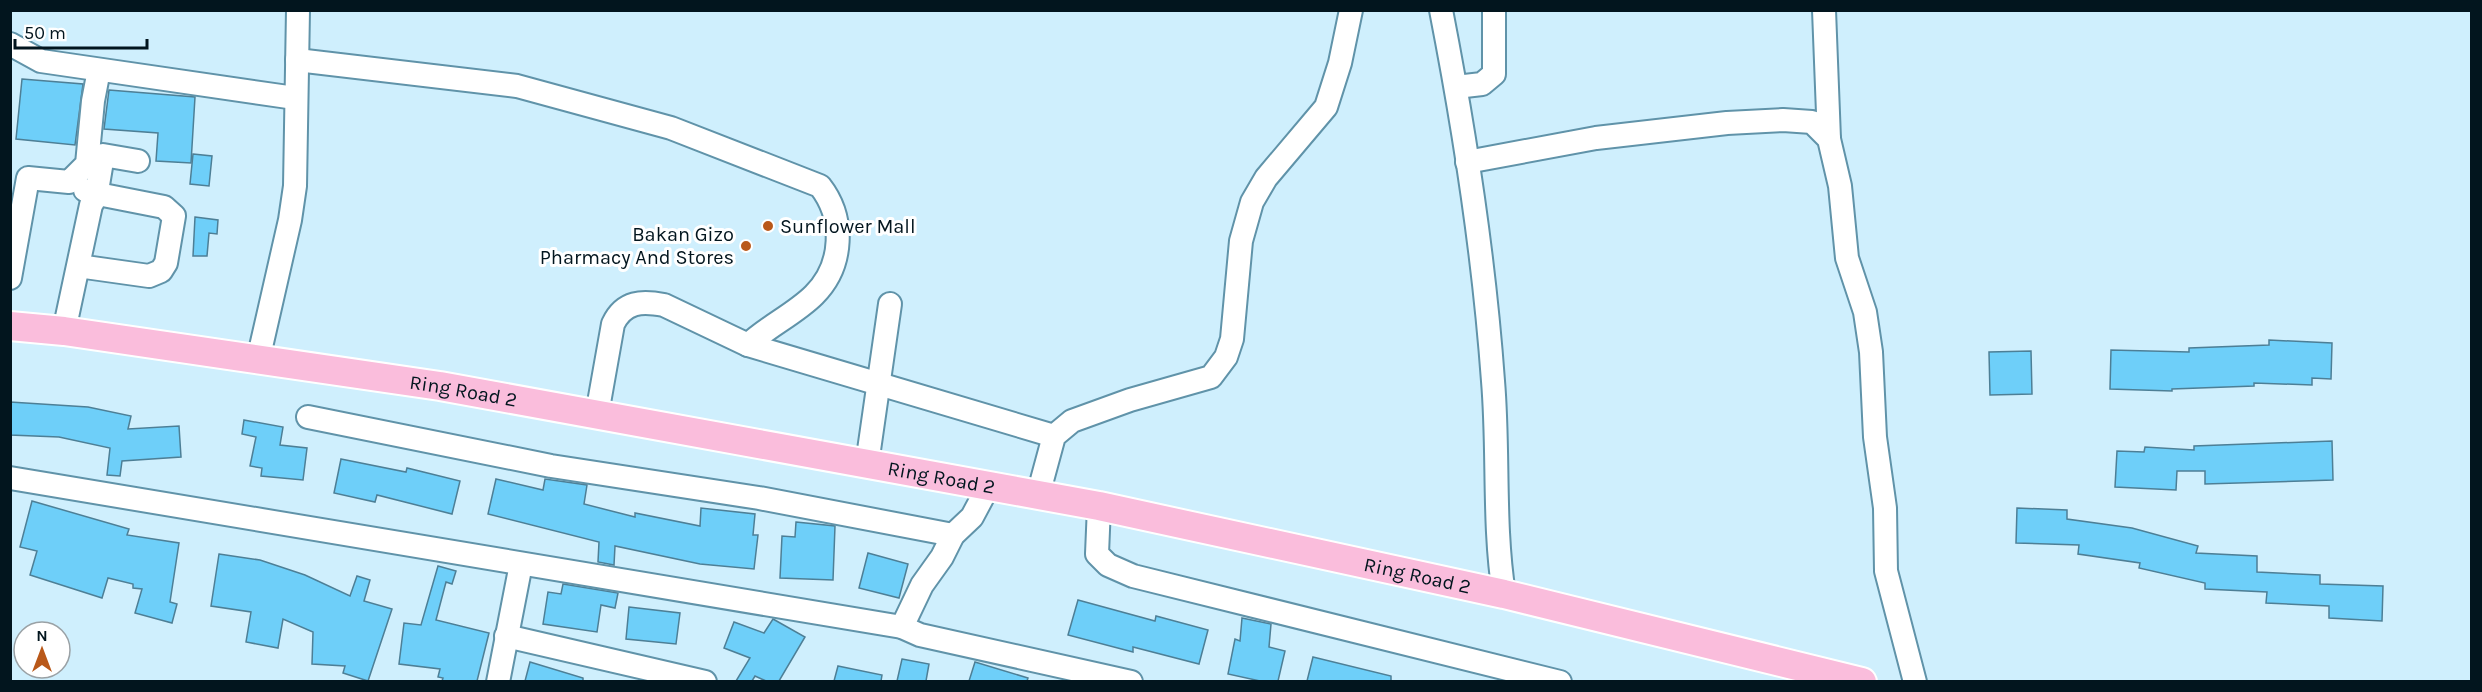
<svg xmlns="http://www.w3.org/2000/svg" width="2482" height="692" font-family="Karla,sans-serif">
<rect width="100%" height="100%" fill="#cfeffd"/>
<g fill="#6ecff9" stroke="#4d7f96" stroke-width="1.5">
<polygon points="22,79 83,84 75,145 16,139"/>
<polygon points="109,90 195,97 191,163 156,161 158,133 104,129"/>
<polygon points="193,154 212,156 209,186 190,184"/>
<polygon points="195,217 218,220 217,234 209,233 207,256 193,256"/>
<polygon points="2269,340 2332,343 2331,379 2312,378 2312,385 2254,383 2254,386 2172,389 2172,391 2110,389 2111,350 2189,352 2189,348 2269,345"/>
<polygon points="2031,351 2032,394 1990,395 1989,352"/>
<polygon points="10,402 88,407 131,416 128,429 179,426 181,457 122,461 120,476 107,475 110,448 59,437 10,435"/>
<polygon points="244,420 283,427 280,445 307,448 303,480 261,476 262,468 250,466 256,437 242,434"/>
<polygon points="2332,441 2333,480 2205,484 2205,471 2177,471 2176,490 2115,487 2117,451 2144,452 2145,447 2194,450 2194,446"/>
<polygon points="341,459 406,472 407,468 460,481 452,514 377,495 375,502 334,493"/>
<polygon points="496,479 543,490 545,479 587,485 584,504 635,517 635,513 700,526 701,508 755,514 753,535 758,535 754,569 700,564 615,546 614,565 598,562 599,542 488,514"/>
<polygon points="32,501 129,529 127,535 179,543 170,602 177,604 172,623 135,613 142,589 133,588 133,584 108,578 102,598 30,575 37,551 20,547"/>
<polygon points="2017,508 2067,510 2067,519 2132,528 2198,546 2196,553 2257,556 2257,572 2320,575 2320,584 2383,586 2382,621 2329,618 2329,606 2266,603 2267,592 2205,589 2205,583 2139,568 2140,563 2078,554 2079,545 2016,543"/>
<polygon points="796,522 835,526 833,580 780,578 782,536 795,537"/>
<polygon points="868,553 908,564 899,598 859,588"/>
<polygon points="219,554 260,560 305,575 350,596 357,576 370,580 364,601 392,609 368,681 343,673 345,666 312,664 313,632 283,619 278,648 246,642 251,612 211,606"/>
<polygon points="438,566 456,571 452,584 446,582 436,620 489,633 477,681 442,681 443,678 438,677 440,669 399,664 404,623 421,625"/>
<polygon points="563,584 618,593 615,608 601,605 597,632 543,624 548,592 561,594"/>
<polygon points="1078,600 1155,621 1156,616 1208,630 1199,664 1133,647 1133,652 1068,635"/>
<polygon points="629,607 680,613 676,644 626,639"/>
<polygon points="1242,618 1271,624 1269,647 1285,651 1278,681 1260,681 1228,674 1235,639 1240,641"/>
<polygon points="773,619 805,637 779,681 766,681 755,676 752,681 736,681 750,658 724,648 734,622 764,633"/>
<polygon points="1313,657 1391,676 1391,681 1307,681"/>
<polygon points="902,659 929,664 926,681 897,681"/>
<polygon points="530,662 583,678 583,681 525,681"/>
<polygon points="975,662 1028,678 1027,681 969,681"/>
<polygon points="838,666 882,675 881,681 834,681"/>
</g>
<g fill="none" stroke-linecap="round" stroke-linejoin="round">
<g stroke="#6093a9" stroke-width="26">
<g id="minor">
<path d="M 1441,10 C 1465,133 1484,256 1493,381 C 1499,452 1493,524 1504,594"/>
<polyline points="1824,10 1829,139"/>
<polyline points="10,44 41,61 295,98"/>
<path d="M 297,60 L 517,86 L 671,128 L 820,186 C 845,218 844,265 814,295 C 795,314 768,326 748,345"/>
<polyline points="1456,87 1482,84 1494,74 1494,10"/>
<polyline points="1467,162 1596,138 1727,123 1783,120 1812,122 1829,139 1840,186 1847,258 1865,312 1871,352 1875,437 1885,508 1886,571 1915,682"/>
<polyline points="85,190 96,197 103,155 138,161"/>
<polyline points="10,278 28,178 69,182 87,164 93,101 99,70"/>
<polyline points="64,331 91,205 96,197 103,195 164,207 174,216 166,263 161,271 149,276 78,266"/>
<polyline points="258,360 290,220 295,186 298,10"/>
<path d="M 597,414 L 613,324 C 624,301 642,301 664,305 L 748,345 L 1054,436"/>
<polyline points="308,417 551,466 759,498 953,535"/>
<polyline points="867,464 890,304"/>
<polyline points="10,478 902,627 920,635 1131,682"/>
<polyline points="1038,495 1054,436 1072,421 1130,400 1211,377 1226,357 1232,339 1241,241 1252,202 1266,178 1326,107 1340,63 1351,10"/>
<polyline points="1099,506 1097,554 1108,565 1133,576 1560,682"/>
<polyline points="902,627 922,585 942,557 953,535 972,517 988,487"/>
<polyline points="506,636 705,682"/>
<polyline points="498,682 521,564"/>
</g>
</g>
<g stroke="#fff" stroke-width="32">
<g id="major">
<path id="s1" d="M 10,326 L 64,331 L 440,386 L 1099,506 L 1504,594 L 1862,682"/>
</g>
</g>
<use href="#minor" stroke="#fff" stroke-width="22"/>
<use href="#major" stroke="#fabddc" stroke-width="28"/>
</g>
<g fill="#b95819" stroke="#fff" stroke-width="2">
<circle cx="768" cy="226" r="6"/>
<circle cx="746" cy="246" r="6"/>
</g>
<g text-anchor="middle" stroke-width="6" stroke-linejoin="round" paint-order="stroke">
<g font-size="20" fill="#02151e" stroke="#fff" text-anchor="start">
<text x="780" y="233">Sunflower Mall</text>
<text x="734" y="241" text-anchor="end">Bakan Gizo<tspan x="734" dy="23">Pharmacy And Stores</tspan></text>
</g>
<g font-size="20" fill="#02151e" stroke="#fff">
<text dy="7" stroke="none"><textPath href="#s1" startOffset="458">Ring Road 2</textPath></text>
<text dy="7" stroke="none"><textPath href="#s1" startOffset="944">Ring Road 2</textPath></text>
<text dy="7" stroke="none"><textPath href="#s1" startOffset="1430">Ring Road 2</textPath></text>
</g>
</g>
<rect width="2482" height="692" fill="none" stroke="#02151e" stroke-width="24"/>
<g transform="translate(42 650)"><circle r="28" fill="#ffffff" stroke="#9aa1a5" stroke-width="1.5"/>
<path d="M0-4.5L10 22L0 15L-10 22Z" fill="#b95819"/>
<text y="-9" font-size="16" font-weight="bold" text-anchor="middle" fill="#02151e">N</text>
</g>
<path d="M15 39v9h132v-9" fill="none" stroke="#02151e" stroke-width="3"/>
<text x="24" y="39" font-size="18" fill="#02151e" stroke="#ffffff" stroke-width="4.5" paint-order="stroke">50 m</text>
</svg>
